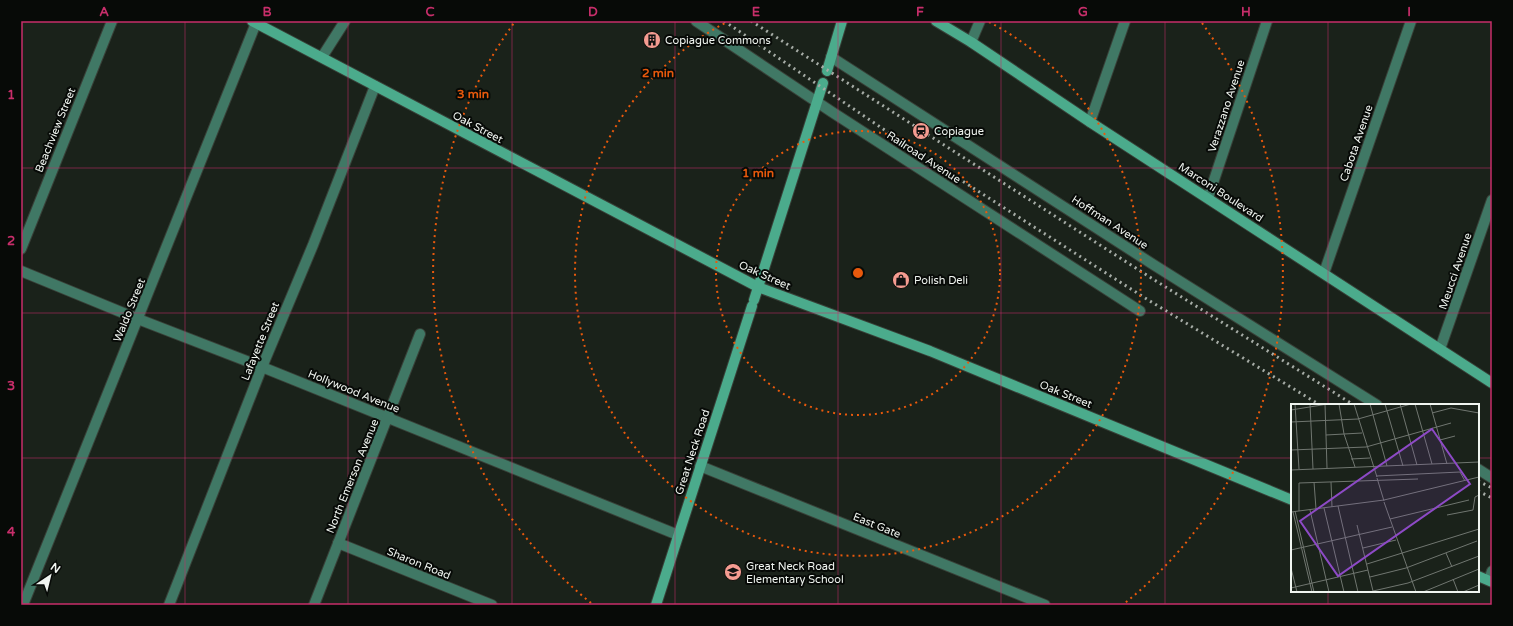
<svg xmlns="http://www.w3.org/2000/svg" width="1513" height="626" font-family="'Varela Round',sans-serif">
<rect width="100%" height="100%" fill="#1a221a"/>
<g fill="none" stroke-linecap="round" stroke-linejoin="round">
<g stroke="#384038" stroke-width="12">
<g id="street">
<polyline points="696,21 832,112 1140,311"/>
<polyline points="971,42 980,21"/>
<polyline points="322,57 345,21"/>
<polyline points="831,57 1154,265 1377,405"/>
<polyline points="1090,122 1125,21"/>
<polyline points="1208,198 1267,21"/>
<polyline points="21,249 112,21"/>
<polyline points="21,271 138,319 262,367 678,535"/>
<polyline points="1324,273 1411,21"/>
<polyline points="1440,349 1492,200"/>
<polyline points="700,466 1045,605"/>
<polyline points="1478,469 1492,478"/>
<polyline points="338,543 492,605"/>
<polyline points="1489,580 1492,571"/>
<polyline points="23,605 256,23"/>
<polyline points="169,605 262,367 313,245 375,86"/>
<polyline points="314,605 420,334"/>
</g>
</g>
<g stroke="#384038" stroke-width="12">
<g id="secondary">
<polyline points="252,21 758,287 930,351 1292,500"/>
<polyline points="936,21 971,42 1090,122 1492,383"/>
<polyline points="827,71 842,21"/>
<polyline points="754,300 823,83"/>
<polyline points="1478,576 1492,582"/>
<polyline points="656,605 752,306"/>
</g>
</g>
<use href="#street" stroke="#407865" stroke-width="10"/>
<use href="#secondary" stroke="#4bab8c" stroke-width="10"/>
<g stroke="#a6aca6" stroke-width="3" stroke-dasharray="2 4" stroke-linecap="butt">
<polyline points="724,21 917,152 1145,298 1320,405"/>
<polyline points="751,21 1156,281 1354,405"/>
<polyline points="1478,481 1492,488"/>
<polyline points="1478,491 1492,498"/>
</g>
</g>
<path fill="none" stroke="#c72e6a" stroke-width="1" stroke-opacity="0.55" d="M 185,21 L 185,605M 348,21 L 348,605M 512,21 L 512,605M 675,21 L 675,605M 838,21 L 838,605M 1001,21 L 1001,605M 1165,21 L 1165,605M 1328,21 L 1328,405M 21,168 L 1492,168M 21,313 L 1492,313M 21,458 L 1292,458M 1478,458 L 1492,458M 1328,591 L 1328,605"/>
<g fill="none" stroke="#e8590c" stroke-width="2" stroke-dasharray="2 4">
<circle cx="858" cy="273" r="142"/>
<path d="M989 22A283 283 0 1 1 727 22"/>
<path d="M591 603A425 425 0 0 1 514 23M1202 23A425 425 0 0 1 1125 603"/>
</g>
<defs>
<g id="building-disc" transform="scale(0.9)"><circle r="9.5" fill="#f59c91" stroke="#070a07"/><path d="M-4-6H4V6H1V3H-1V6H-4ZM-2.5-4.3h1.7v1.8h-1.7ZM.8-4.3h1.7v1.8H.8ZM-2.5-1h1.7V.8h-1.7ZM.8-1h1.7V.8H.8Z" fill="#111"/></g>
<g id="station-disc" transform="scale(0.9)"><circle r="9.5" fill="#f59c91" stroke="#070a07"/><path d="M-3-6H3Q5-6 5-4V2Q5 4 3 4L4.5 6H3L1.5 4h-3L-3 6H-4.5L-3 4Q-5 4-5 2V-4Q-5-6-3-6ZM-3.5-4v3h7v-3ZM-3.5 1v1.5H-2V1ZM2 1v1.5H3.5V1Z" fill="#111"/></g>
<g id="shop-disc" transform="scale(0.9)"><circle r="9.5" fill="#f59c91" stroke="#070a07"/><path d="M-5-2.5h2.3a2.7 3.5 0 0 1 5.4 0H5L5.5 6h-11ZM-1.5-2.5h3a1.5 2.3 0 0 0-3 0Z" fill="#111"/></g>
<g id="school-disc" transform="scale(0.9)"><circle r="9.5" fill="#f59c91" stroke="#070a07"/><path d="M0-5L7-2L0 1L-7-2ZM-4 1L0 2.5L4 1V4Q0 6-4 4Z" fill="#111"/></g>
</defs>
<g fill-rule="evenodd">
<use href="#building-disc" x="652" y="40"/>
<use href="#station-disc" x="921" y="131"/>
<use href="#shop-disc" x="901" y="280"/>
<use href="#school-disc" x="733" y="572"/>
</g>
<g text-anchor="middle" stroke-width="4" stroke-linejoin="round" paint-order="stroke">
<g font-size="11" fill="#f0f5f0" stroke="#070a07" text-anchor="start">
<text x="665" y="44">Copiague Commons</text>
<text x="934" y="135">Copiague</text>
<text x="914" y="284">Polish Deli</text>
<text x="746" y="570">Great Neck Road<tspan x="746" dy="13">Elementary School</tspan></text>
</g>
<g font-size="11" fill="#f0f5f0" stroke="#070a07">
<text transform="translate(1226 106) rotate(-72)" y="4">Verazzano Avenue</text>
<text transform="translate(478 127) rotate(28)" y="4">Oak Street</text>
<text transform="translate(55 130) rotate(-68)" y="4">Beachview Street</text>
<text transform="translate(1356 143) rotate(-71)" y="4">Cabota Avenue</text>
<text transform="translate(924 157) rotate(33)" y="4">Railroad Avenue</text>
<text transform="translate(1221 192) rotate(33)" y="4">Marconi Boulevard</text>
<text transform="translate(1110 222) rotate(33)" y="4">Hoffman Avenue</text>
<text transform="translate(1455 271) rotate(-71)" y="4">Meucci Avenue</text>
<text transform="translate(765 275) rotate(24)" y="4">Oak Street</text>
<text transform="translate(129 310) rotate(-68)" y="4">Waldo Street</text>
<text transform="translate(260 341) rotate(-68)" y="4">Lafayette Street</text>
<text transform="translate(354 391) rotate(22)" y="4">Hollywood Avenue</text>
<text transform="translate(1066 394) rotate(22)" y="4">Oak Street</text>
<text transform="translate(692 452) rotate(-72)" y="4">Great Neck Road</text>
<text transform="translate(352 476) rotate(-68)" y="4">North Emerson Avenue</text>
<text transform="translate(877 525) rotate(22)" y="4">East Gate</text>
<text transform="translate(419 563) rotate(22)" y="4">Sharon Road</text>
</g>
</g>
<g transform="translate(1291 404)">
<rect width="188" height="188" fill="#1a221a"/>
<path fill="none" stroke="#707670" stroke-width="1" d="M 4,0 L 8,65M 19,0 L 22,65M 34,0 L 36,64M 48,0 L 53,30 L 64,63M 63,0 L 86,73M 79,0 L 96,62M 94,0 L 112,62M 109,0 L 126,61M 124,0 L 141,60M 139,0 L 156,60M 0,6 L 37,0M 141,9 L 160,4 L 188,9M 0,18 L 67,15 L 120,0M 35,31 L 71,29M 149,36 L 164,32M 0,46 L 75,43 L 160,19M 60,55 L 79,54M 0,66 L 188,58M 85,72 L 169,68 L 174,77M 86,74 L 93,97M 23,78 L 25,105M 40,78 L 41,103M 93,98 L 125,188M 47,102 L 67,188M 33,104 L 53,188M 19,106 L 38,188M 4,107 L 23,188M 8,107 L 8,79 L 127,75M 0,108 L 93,96 L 188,73M 2,108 L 21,188M 156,111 L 182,106 L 184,93 L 188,91M 99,115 L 178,96M 66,121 L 82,187M 72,144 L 105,136M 0,146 L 101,123M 155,149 L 161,163M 76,160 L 188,125M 0,164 L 6,188M 79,173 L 115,164 L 186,137M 162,175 L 167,188M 0,184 L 77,166M 82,187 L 117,179 L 188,152M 132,188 L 188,165M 172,188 L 188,181"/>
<path fill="#8d4ac6" fill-opacity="0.15" stroke="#8d4ac6" stroke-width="2" d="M 141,25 L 179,80 L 47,172 L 9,117 Z"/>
<rect width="188" height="188" fill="none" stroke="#f0f5f0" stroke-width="2"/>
</g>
<circle cx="858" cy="273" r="6" fill="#e8590c" stroke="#070a07" stroke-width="2"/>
<g font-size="12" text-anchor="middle" font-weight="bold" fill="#e8590c" stroke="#070a07" stroke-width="4" stroke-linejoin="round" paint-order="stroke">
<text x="658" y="77">2 min</text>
<text x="473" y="98">3 min</text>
<text x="758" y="177">1 min</text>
</g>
<rect width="1513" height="626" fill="none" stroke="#070a07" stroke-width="44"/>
<g transform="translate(50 576) rotate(35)" stroke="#070a07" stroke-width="3" paint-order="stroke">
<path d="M0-3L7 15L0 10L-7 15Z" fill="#f0f5f0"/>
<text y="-6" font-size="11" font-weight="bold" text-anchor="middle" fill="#f0f5f0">N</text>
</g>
<rect x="22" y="22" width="1469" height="582" fill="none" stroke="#c72e6a" stroke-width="1.5"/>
<g font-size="13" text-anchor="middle" font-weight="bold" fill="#c72e6a">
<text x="104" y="16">A</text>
<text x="267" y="16">B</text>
<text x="430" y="16">C</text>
<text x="593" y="16">D</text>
<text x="756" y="16">E</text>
<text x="920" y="16">F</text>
<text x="1083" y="16">G</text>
<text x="1246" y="16">H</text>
<text x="1409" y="16">I</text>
<text x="11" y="99">1</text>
<text x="11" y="245">2</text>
<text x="11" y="390">3</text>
<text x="11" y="536">4</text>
</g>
</svg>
